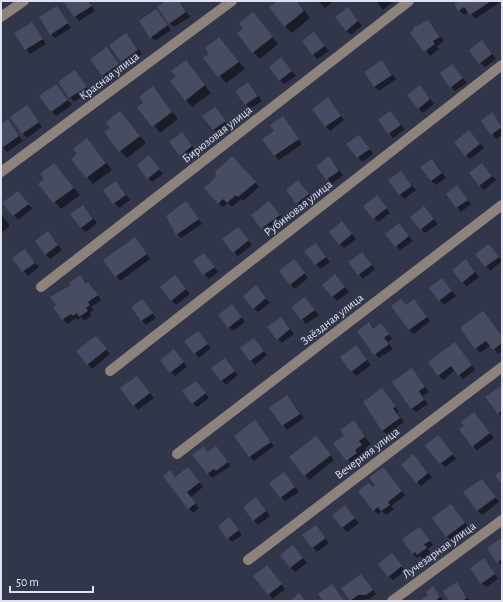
<svg xmlns="http://www.w3.org/2000/svg" width="503" height="602" font-family="'Alegreya Sans',sans-serif">
<rect width="100%" height="100%" fill="#32364b"/>
<g fill="#0007">
<polygon points="65,1 89,1 95,11 79,21"/>
<polygon points="168,1 179,1 190,17 174,27 170,23"/>
<polygon points="275,1 297,1 310,18 292,33 285,26"/>
<polygon points="318,1 334,1 325,8"/>
<polygon points="376,1 394,1 383,10"/>
<polygon points="460,1 497,1 499,3 475,19 469,11 464,15 459,10 455,4"/>
<polygon points="56,7 71,28 55,38 51,34"/>
<polygon points="253,13 278,44 260,59 253,52 245,29"/>
<polygon points="352,13 362,26 351,35 346,30"/>
<polygon points="160,14 171,30 155,41 151,37"/>
<polygon points="428,21 444,41 437,46 439,49 430,56 412,33"/>
<polygon points="32,23 46,44 30,54 15,34"/>
<polygon points="314,33 329,51 317,59 303,41"/>
<polygon points="126,34 142,54 126,65 122,61"/>
<polygon points="219,38 245,69 226,83 205,58 211,54"/>
<polygon points="486,46 496,59 485,67 480,63"/>
<polygon points="107,48 122,68 107,79 102,75"/>
<polygon points="281,58 296,76 284,84 280,80"/>
<polygon points="382,61 396,79 379,91 375,87"/>
<polygon points="186,62 211,93 192,107 186,100 177,77"/>
<polygon points="452,65 467,83 455,91 451,87"/>
<polygon points="75,71 90,91 74,102 59,82"/>
<polygon points="56,85 72,105 56,116 41,96"/>
<polygon points="252,87 262,101 250,109 236,92"/>
<polygon points="153,88 178,119 160,133 139,108 145,103"/>
<polygon points="424,91 434,104 423,113 418,108"/>
<polygon points="328,99 344,120 330,131 325,126"/>
<polygon points="27,106 42,127 27,138 22,133"/>
<polygon points="120,112 146,143 127,158 120,151 112,128"/>
<polygon points="390,112 405,129 393,138 379,120"/>
<polygon points="219,113 229,126 218,134 204,117"/>
<polygon points="492,114 502,126 502,135 496,139 482,121"/>
<polygon points="283,117 302,144 279,160 275,155 276,132"/>
<polygon points="8,121 23,141 7,152 1,145 1,125"/>
<polygon points="469,131 484,148 470,159 466,155"/>
<polygon points="186,138 196,151 185,160 180,155"/>
<polygon points="87,139 112,170 93,184 72,159 78,154"/>
<polygon points="363,140 373,154 362,162 348,144"/>
<polygon points="153,161 163,174 152,182 148,178"/>
<polygon points="237,161 259,187 243,201 241,199 232,207 228,203 223,207 218,203"/>
<polygon points="333,162 343,175 332,184 317,166"/>
<polygon points="54,164 80,195 61,209 40,184 46,180"/>
<polygon points="436,164 446,178 436,185 431,181"/>
<polygon points="482,164 496,180 484,190 479,185"/>
<polygon points="401,172 416,190 404,199 400,194"/>
<polygon points="298,181 313,199 301,207 287,190"/>
<polygon points="120,186 130,200 119,208 104,190"/>
<polygon points="461,191 471,204 461,212 447,194"/>
<polygon points="22,196 32,209 18,220 4,203"/>
<polygon points="381,201 390,213 378,222 374,218"/>
<polygon points="269,202 284,220 267,233 252,216"/>
<polygon points="83,206 97,223 86,232 81,228"/>
<polygon points="190,207 202,224 181,238 177,234"/>
<polygon points="428,212 438,224 425,233 421,229"/>
<polygon points="1,214 10,226 1,233"/>
<polygon points="342,223 356,239 344,248 339,244"/>
<polygon points="403,229 413,241 400,250 396,246"/>
<polygon points="242,232 252,245 238,256 234,252"/>
<polygon points="52,237 62,250 50,259 36,241"/>
<polygon points="139,243 150,259 120,281 105,260"/>
<polygon points="316,244 330,262 320,269 306,251"/>
<polygon points="489,245 502,261 490,271 477,254"/>
<polygon points="24,250 39,267 28,276 13,258"/>
<polygon points="362,253 375,269 363,279 359,274"/>
<polygon points="204,254 218,272 209,279 194,261"/>
<polygon points="298,265 308,278 295,289 290,284"/>
<polygon points="470,265 479,277 467,286 462,282"/>
<polygon points="335,275 349,292 337,301 323,285"/>
<polygon points="80,276 93,288 101,300 91,307 94,310 90,313 91,316 84,321 81,317 78,320 76,318 67,324 54,307"/>
<polygon points="442,279 456,296 444,305 439,300"/>
<polygon points="179,281 190,294 176,305 171,300"/>
<polygon points="260,291 270,303 258,312 253,308"/>
<polygon points="142,300 156,318 146,325 132,307"/>
<polygon points="401,300 406,306 414,300 430,321 414,334 409,330"/>
<polygon points="309,303 319,315 306,324 293,308"/>
<polygon points="236,310 245,322 233,331 229,327"/>
<polygon points="483,312 502,336 502,351 498,354 491,345 480,353 476,348"/>
<polygon points="285,322 294,334 282,343 278,339"/>
<polygon points="368,324 374,329 385,329 392,339 388,342 393,349 379,358 375,354"/>
<polygon points="198,332 211,348 199,358 186,341"/>
<polygon points="254,339 267,355 255,365 251,360"/>
<polygon points="100,341 110,354 92,369 77,351"/>
<polygon points="459,348 475,370 463,379 455,370 443,380 438,375"/>
<polygon points="360,351 371,365 356,376 341,357"/>
<polygon points="178,355 187,367 175,376 171,372"/>
<polygon points="229,364 238,375 226,385 213,368"/>
<polygon points="412,369 429,392 422,396 428,404 416,412 411,408"/>
<polygon points="137,377 154,398 138,410 134,405"/>
<polygon points="200,386 209,398 197,407 193,403"/>
<polygon points="502,387 502,416 498,413"/>
<polygon points="382,389 399,412 397,413 404,422 387,434 382,430"/>
<polygon points="287,396 304,418 287,430 270,408"/>
<polygon points="474,413 494,438 477,450 473,446 465,426"/>
<polygon points="255,422 274,446 254,461 235,436"/>
<polygon points="353,422 371,444 365,448 368,452 361,457 363,460 354,467 335,443 345,436"/>
<polygon points="442,441 456,459 445,467 441,463"/>
<polygon points="320,442 334,460 309,480 290,457"/>
<polygon points="204,447 209,453 216,447 231,466 212,478 193,455"/>
<polygon points="417,460 432,477 421,486 417,482"/>
<polygon points="383,468 405,495 391,506 394,509 386,515 382,511 378,514 374,510 373,488 376,486"/>
<polygon points="170,472 176,477 192,473 203,487 191,497 199,508 193,513 189,508"/>
<polygon points="284,473 299,492 285,501 281,497"/>
<polygon points="486,484 499,502 482,515 477,510"/>
<polygon points="256,498 270,516 258,525 254,520"/>
<polygon points="451,505 468,527 451,540 447,536"/>
<polygon points="345,506 359,523 347,532 342,527"/>
<polygon points="233,523 242,535 232,542 228,538"/>
<polygon points="420,528 433,545 428,549 431,553 423,558 420,556 417,558 413,554"/>
<polygon points="320,530 329,543 317,552 313,547"/>
<polygon points="502,543 502,566 498,562"/>
<polygon points="293,546 307,563 295,572 290,567"/>
<polygon points="396,559 405,571 393,580 389,576"/>
<polygon points="488,564 498,579 486,587 482,583"/>
<polygon points="271,571 285,589 273,599 254,576"/>
<polygon points="361,575 376,594 370,599 351,601 342,588"/>
<polygon points="457,583 461,588 470,601 451,601"/>
<polygon points="433,588 444,601 421,601 429,595"/>
</g>
<g fill="#484c62">
<polygon points="63,1 88,1 92,6 74,17"/>
<polygon points="166,1 179,1 186,12 169,24 157,7"/>
<polygon points="274,1 297,1 304,11 284,27 269,7 275,3"/>
<polygon points="459,1 491,1 470,15 464,7 458,11 454,4"/>
<polygon points="57,6 68,23 50,35 39,17"/>
<polygon points="348,7 358,21 346,31 335,17"/>
<polygon points="156,9 168,25 150,38 139,21"/>
<polygon points="253,12 273,37 252,53 237,33 243,29 239,23"/>
<polygon points="428,20 440,37 433,41 435,44 424,52 410,33 414,30 413,28"/>
<polygon points="32,22 43,39 25,50 14,33"/>
<polygon points="314,32 325,46 312,55 302,41"/>
<polygon points="126,33 138,50 121,62 109,45"/>
<polygon points="219,37 239,62 218,77 203,58 209,54 205,48"/>
<polygon points="482,40 492,54 479,64 469,50"/>
<polygon points="107,47 119,64 102,76 90,59"/>
<polygon points="281,57 292,71 279,81 269,67"/>
<polygon points="186,60 205,85 185,101 170,81 176,77 171,71"/>
<polygon points="382,60 392,75 374,87 364,72"/>
<polygon points="452,64 463,78 450,88 440,73"/>
<polygon points="75,70 87,87 69,98 58,82"/>
<polygon points="248,82 258,96 245,105 235,91"/>
<polygon points="56,84 68,100 51,112 39,96"/>
<polygon points="420,85 430,99 418,109 407,95"/>
<polygon points="153,86 172,112 152,127 137,107 143,103 139,97"/>
<polygon points="328,97 341,116 325,127 312,109"/>
<polygon points="27,105 39,122 22,134 10,117"/>
<polygon points="215,107 226,121 213,130 202,116"/>
<polygon points="120,111 140,136 119,152 104,132 110,128 106,122"/>
<polygon points="390,111 401,125 388,134 378,120"/>
<polygon points="492,112 502,127 491,135 481,121"/>
<polygon points="283,116 299,139 274,156 262,139 274,131 270,125"/>
<polygon points="8,119 19,136 2,148 1,124"/>
<polygon points="469,130 480,144 465,156 454,142"/>
<polygon points="182,132 192,146 180,156 169,142"/>
<polygon points="359,135 370,149 357,158 346,144"/>
<polygon points="87,138 106,163 86,178 71,159 77,154 73,149"/>
<polygon points="149,155 160,169 147,179 137,165"/>
<polygon points="232,156 256,182 238,197 236,195 227,203 223,199 218,204 204,188 215,178 216,171"/>
<polygon points="329,156 339,171 326,180 316,166"/>
<polygon points="432,159 442,173 431,181 420,167"/>
<polygon points="54,163 74,188 53,203 38,184 44,179 40,174"/>
<polygon points="482,163 492,176 479,186 469,173"/>
<polygon points="401,171 412,186 399,195 388,180"/>
<polygon points="298,180 309,194 296,204 286,190"/>
<polygon points="116,181 126,195 113,204 103,190"/>
<polygon points="457,185 468,200 456,208 446,194"/>
<polygon points="18,191 29,204 13,216 2,203"/>
<polygon points="377,195 387,208 373,219 363,206"/>
<polygon points="186,201 199,219 176,235 166,216"/>
<polygon points="269,201 280,215 261,229 251,215"/>
<polygon points="83,205 93,219 81,228 70,214"/>
<polygon points="424,206 434,219 420,230 410,217"/>
<polygon points="342,221 352,234 339,245 329,232"/>
<polygon points="399,223 409,236 395,247 385,234"/>
<polygon points="238,227 249,240 233,253 222,239"/>
<polygon points="48,231 58,245 45,255 35,241"/>
<polygon points="135,237 147,254 115,277 103,260"/>
<polygon points="316,243 326,257 315,265 304,251"/>
<polygon points="489,244 499,257 485,267 475,254"/>
<polygon points="25,249 35,263 22,272 12,258"/>
<polygon points="362,252 372,265 358,275 348,262"/>
<polygon points="204,253 215,267 203,275 193,261"/>
<polygon points="294,259 305,273 290,285 279,271"/>
<polygon points="466,259 475,272 462,283 452,270"/>
<polygon points="335,274 345,287 332,297 322,285"/>
<polygon points="80,275 86,283 88,282 98,295 88,302 90,305 86,308 88,311 79,317 77,313 73,316 71,314 62,320 53,307 56,305 50,297 71,285 69,283"/>
<polygon points="175,275 186,289 171,301 160,287"/>
<polygon points="442,278 452,291 439,301 429,288"/>
<polygon points="256,285 266,298 253,309 243,296"/>
<polygon points="305,297 315,310 301,320 291,307"/>
<polygon points="142,299 153,313 141,321 131,307"/>
<polygon points="401,299 406,305 414,299 427,317 409,330 391,306"/>
<polygon points="232,304 242,317 228,328 218,315"/>
<polygon points="483,311 502,336 502,343 493,350 486,341 475,349 460,328"/>
<polygon points="281,317 290,329 277,340 267,327"/>
<polygon points="369,322 373,329 381,323 389,334 384,338 389,344 374,355 357,331"/>
<polygon points="198,331 208,344 194,354 184,341"/>
<polygon points="96,336 107,349 87,365 76,351"/>
<polygon points="254,338 264,351 250,361 240,348"/>
<polygon points="455,342 472,365 458,376 451,366 438,376 428,362"/>
<polygon points="356,345 367,360 351,372 340,357"/>
<polygon points="174,349 184,362 170,373 160,360"/>
<polygon points="225,358 235,371 221,381 211,368"/>
<polygon points="412,368 425,387 419,391 424,400 411,409 392,382"/>
<polygon points="137,376 150,393 133,406 120,388"/>
<polygon points="196,381 206,393 192,404 182,391"/>
<polygon points="502,385 502,410 498,414 485,397"/>
<polygon points="382,388 396,407 393,408 400,418 382,431 363,402"/>
<polygon points="287,395 300,414 282,426 269,408"/>
<polygon points="474,412 490,433 472,447 459,429 464,426 461,422"/>
<polygon points="255,420 271,442 249,457 234,436"/>
<polygon points="354,420 365,437 359,441 362,445 355,450 357,453 346,461 333,443 344,436 340,430"/>
<polygon points="438,435 453,454 440,464 425,446"/>
<polygon points="316,436 331,455 304,476 289,457"/>
<polygon points="204,446 208,452 216,446 228,462 216,471 214,469 207,474 192,455"/>
<polygon points="413,454 428,473 416,483 401,465"/>
<polygon points="188,467 200,482 187,492 196,503 188,509 163,476 170,470 175,477"/>
<polygon points="383,467 402,491 388,502 390,505 381,511 378,507 373,511 358,491 369,483 372,487 375,485 369,478"/>
<polygon points="502,470 502,485 495,475"/>
<polygon points="284,472 295,487 280,498 269,483"/>
<polygon points="482,479 496,497 477,511 463,492"/>
<polygon points="256,497 266,511 253,521 243,507"/>
<polygon points="451,504 465,523 446,537 432,518"/>
<polygon points="345,505 355,518 342,528 332,515"/>
<polygon points="229,517 239,530 227,539 218,526"/>
<polygon points="316,525 326,538 312,548 302,535"/>
<polygon points="420,527 430,541 424,544 427,548 417,555 415,552 412,554 402,539"/>
<polygon points="500,539 502,542 502,559 497,563 487,548"/>
<polygon points="293,545 303,558 290,568 280,555"/>
<polygon points="392,553 402,566 388,577 378,564"/>
<polygon points="484,558 495,574 481,584 470,568"/>
<polygon points="267,565 282,584 268,595 253,576"/>
<polygon points="361,574 373,590 366,595 358,595 350,601 341,588"/>
<polygon points="457,582 467,598 462,601 449,601 443,591"/>
<polygon points="332,584 344,601 323,601 318,594"/>
<polygon points="433,586 440,597 437,599 438,601 419,601 428,595 426,592"/>
<polygon points="299,593 305,601 290,601"/>
</g>
<g fill="none" stroke-linecap="round" stroke-linejoin="round">
<g stroke="#8e827c" stroke-width="10">
<polyline points="1,17 24,1"/>
<polyline points="1,172 232,1"/>
<polyline points="41,287 409,1"/>
<polyline points="110,371 502,65"/>
<polyline points="177,454 502,205"/>
<polyline points="248,560 502,367"/>
<polyline points="392,601 502,520"/>
</g>
</g>
<g text-anchor="middle" stroke-width="3" stroke-linejoin="round" paint-order="stroke">
<g font-size="12" fill="#dee2ef" stroke="#32364b">
<text transform="translate(109 76) rotate(-37)" y="4">Красная улица</text>
<text transform="translate(217 134) rotate(-38)" y="4">Бирюзовая улица</text>
<text transform="translate(298 208) rotate(-38)" y="4">Рубиновая улица</text>
<text transform="translate(332 319) rotate(-38)" y="4">Звёздная улица</text>
<text transform="translate(367 453) rotate(-37)" y="4">Вечерняя улица</text>
<text transform="translate(439 550) rotate(-36)" y="4">Лучезарная улица</text>
</g>
</g>
<rect width="503" height="602" fill="none" stroke="#dee2ef" stroke-width="4"/>
<path d="M10 586v6h83v-6" fill="none" stroke="#dee2ef" stroke-width="2"/>
<text x="16" y="586" font-size="12" fill="#dee2ef" stroke="#32364b" stroke-width="3" paint-order="stroke">50 m</text>
</svg>
